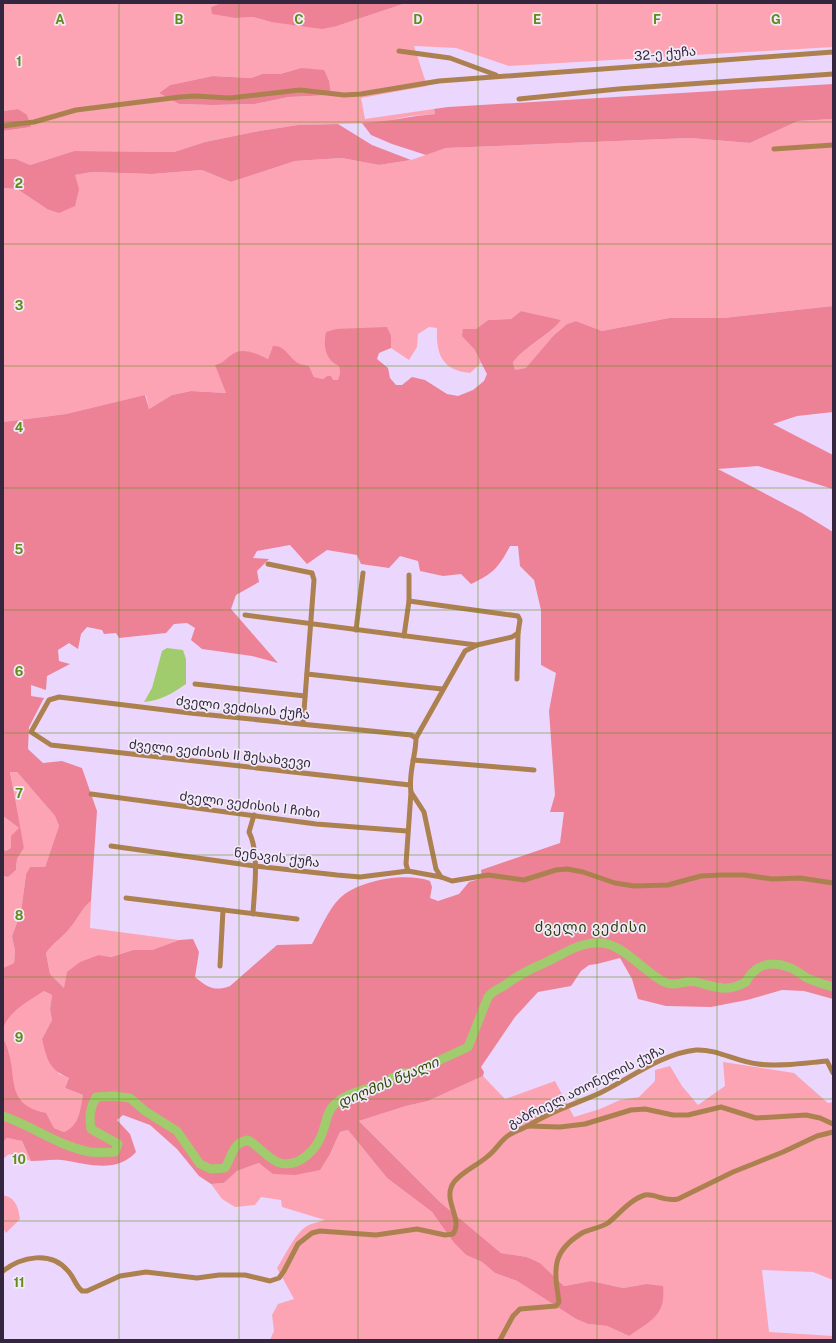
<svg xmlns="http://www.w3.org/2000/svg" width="836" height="1343" font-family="'Public Sans','Noto Sans Georgian',sans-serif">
<rect width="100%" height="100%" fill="#ebd7fd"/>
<g fill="#fca4b3" fill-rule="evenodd">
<path d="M 3,3 L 221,3 L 211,7 L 236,18 L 253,17 L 271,22 L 337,26 L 406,3 L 833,3 L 833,47 L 509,66 L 456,48 L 414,46 L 427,86 L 361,98 L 365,119 L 434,109 L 435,114 L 411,116 L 376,123 L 298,125 L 259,131 L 205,142 L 174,152 L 74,151 L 30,165 L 16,159 L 3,159 L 3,131 L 31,127 L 18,109 L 3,111 ZM 301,68 L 331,95 L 289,97 L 255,104 L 212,105 L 179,104 L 159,93 L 170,85 L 213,76 L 251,78 L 262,74 L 280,74 Z"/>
<path d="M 833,119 L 833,306 L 723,318 L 669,318 L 602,331 L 576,321 L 567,324 L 553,336 L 526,369 L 515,370 L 513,362 C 526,345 548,338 560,320 L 521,311 L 511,319 L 488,320 L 476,329 L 463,329 L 463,336 L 474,349 L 481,363 L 470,373 C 442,370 436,355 437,328 L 429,327 L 418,334 L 417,347 L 409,360 L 391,348 L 391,336 L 339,366 L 340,374 L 339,380 L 333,381 L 327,376 L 323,379 L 314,377 L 309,366 L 299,364 L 272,349 L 268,359 L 232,354 L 224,363 L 226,393 L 191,391 L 172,395 L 149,409 L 146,395 L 66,414 L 3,422 L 3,188 L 17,189 L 47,209 L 75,175 L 92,172 L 152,174 L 202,170 L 231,182 L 295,161 L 342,158 L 379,165 L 411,160 L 446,148 L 690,138 L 750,143 L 798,121 Z"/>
<polygon points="10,771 17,772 55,816 59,826 45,867 30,867 26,874 21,912 12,936 15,951 14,963 3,968 3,876 8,877 16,870 17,859 24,848 19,829 11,848 6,851 3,849 3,816 19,828"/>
<path d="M 91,901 L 90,928 L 179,940 L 152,950 L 133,950 L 110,957 L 99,955 L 64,988 L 50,974 L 46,953 C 53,943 63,937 70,928 C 78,919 81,909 91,901 Z"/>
<path d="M 44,991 L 52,995 L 50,1009 L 52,1020 L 42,1039 L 59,1074 L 69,1078 L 65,1088 L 83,1095 C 81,1110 80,1125 64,1132 L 54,1128 L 46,1114 C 37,1112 24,1108 18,1101 C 7,1087 13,1070 9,1053 C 8,1047 4,1042 3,1036 C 2,1031 3,1026 6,1021 C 14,1007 31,1000 44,991 Z"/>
<path d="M 723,1062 L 794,1073 L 828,1103 L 833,1102 L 833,1280 L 813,1272 L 762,1270 L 769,1332 L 833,1336 L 833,1340 L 270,1340 L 274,1331 L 272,1315 L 278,1304 L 294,1299 L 277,1268 C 285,1256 295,1233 307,1226 C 312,1223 319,1222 325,1220 L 282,1207 L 281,1200 L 261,1197 L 255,1205 L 235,1207 L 222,1199 L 211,1184 L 224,1183 L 237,1171 L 259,1163 L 330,1154 L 340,1132 L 348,1130 L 387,1178 L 432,1212 L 454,1243 L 466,1255 L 482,1262 L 495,1273 L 517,1281 L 576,1319 L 588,1324 L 607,1326 L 629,1336 L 646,1284 L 623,1288 L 591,1281 L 564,1286 L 540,1263 L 527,1257 L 501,1253 L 440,1202 L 359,1121 L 406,1106 L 428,1101 L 483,1076 L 505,1099 L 555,1081 L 574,1117 L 600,1109 L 620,1100 L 639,1097 L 655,1081 L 655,1070 L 670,1066 L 682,1086 L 698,1105 L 725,1086 Z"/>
<polygon points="7,1138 22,1141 31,1161 9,1154 3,1159 3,1142"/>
<path d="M 3,1195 C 16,1198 18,1207 20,1219 L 6,1233 L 3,1228 Z"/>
</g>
<g fill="#ed8296" fill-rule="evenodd">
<polygon points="221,3 406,3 337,26 322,29 271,22 253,17 236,18 212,14 211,7"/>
<polygon points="301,68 324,70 329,81 331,95 289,97 255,104 212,105 179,104 159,93 170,85 213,76 251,78 262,74 280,74"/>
<path d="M 833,84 L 833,119 L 798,121 L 750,143 L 690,138 L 446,148 L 426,155 L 392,144 L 371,135 L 362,123 C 386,122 410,116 435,114 L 434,109 L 448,107 Z"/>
<polygon points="18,109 27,115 31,127 3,131 3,111"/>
<polygon points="338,124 372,145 411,160 379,165 342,158 295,161 231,182 202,170 152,174 92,172 75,175 79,189 75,206 59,213 47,209 17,189 3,188 3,159 16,159 30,165 74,151 174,152 205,142 259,131 298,125"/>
<path d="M 833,306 L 833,412 L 797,416 L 773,424 L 833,455 L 833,489 L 758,466 L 718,469 L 802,513 L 833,532 L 833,999 L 804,991 L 782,990 L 747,1000 L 711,1007 L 666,1006 L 638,999 L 632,979 L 620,958 L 597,964 L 589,965 L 581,971 L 571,986 L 538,992 L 515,1017 L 481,1067 L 484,1072 L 483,1076 L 428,1101 L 406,1106 L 359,1121 L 440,1202 L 501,1253 L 527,1257 L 540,1263 L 564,1286 L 591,1281 L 623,1288 L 646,1284 L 663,1286 C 666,1316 651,1320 629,1336 L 607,1326 L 588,1324 L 576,1319 L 517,1281 L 495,1273 L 482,1262 L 466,1255 L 454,1243 L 432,1212 L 387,1178 L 348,1130 L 340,1132 L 330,1154 L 320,1170 L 295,1175 L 273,1174 L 259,1163 L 237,1171 L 224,1183 L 211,1184 L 199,1176 L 177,1149 L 150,1125 L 123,1115 L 117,1120 L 130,1134 L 136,1152 C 116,1174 89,1164 62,1160 C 52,1159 41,1161 31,1161 L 22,1141 L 7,1138 L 3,1142 L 3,1038 C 21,1070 0,1104 46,1113 L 54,1128 L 64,1132 C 80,1125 80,1110 83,1095 L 65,1088 L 69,1078 C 48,1069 47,1059 42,1039 L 52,1020 L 50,1009 L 52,995 L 44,991 C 28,1002 11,1009 3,1028 L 3,968 L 14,963 L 15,951 L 12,936 L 21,912 L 26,874 L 30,867 L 45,867 L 59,826 L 55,816 L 17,772 L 10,772 L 24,848 L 17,859 L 16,870 L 8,877 L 3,876 L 3,849 L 6,851 L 11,848 L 11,836 L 19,828 L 3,816 L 3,422 L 66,414 L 145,395 L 149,409 L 172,395 L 191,391 L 226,393 L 215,365 C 224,363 224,360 231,355 C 242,346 257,354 268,359 L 273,346 C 286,345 289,359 300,364 C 302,365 307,365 309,366 L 314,377 L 323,379 L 327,376 L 331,376 L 333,380 L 338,380 L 340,374 L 339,366 C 325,360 323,346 326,332 L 336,329 L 387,327 L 391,336 L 391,348 L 379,353 L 377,359 L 388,368 L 390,378 L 396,385 L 402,385 L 412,377 L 425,380 L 447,394 L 458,396 L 473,390 L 484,381 L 487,374 L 474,349 L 462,336 L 463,329 L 476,329 L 488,320 L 511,319 L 521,311 L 561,320 C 548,337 526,345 513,362 L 515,370 L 526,368 L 553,336 L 567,324 L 576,321 L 602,331 L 669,318 L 723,318 ZM 290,545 L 307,564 L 327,550 L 357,555 L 361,564 L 389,568 L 400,556 L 418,561 L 420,571 L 443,576 L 461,574 L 471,584 C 493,574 499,567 510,546 L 518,546 L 520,566 L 534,580 L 541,610 L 541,665 L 556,673 L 549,711 L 555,795 L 550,812 L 564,812 L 560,843 L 481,870 L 482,878 L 469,882 L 459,894 L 438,901 L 430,898 L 432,887 L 430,881 C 406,872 358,880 339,899 C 328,910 320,930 312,944 L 277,945 L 230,986 C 214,992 207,987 195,977 L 199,952 L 193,939 L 179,940 L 152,950 L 133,950 L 111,957 L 99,955 L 80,962 L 67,972 L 64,988 L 50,974 L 46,953 C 53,943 63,937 70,928 C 78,919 81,909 91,901 L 97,811 L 82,768 L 62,761 L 43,763 L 28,749 L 29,727 L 44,698 L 31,696 L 31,685 L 46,690 L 47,676 L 70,664 L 59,661 L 58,650 L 69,643 L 78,649 L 81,634 L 87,627 L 102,630 L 104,634 L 116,633 L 119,638 L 166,633 L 174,624 L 187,623 L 195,628 L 191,640 L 202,649 L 252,656 L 278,663 L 231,609 L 236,595 L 259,582 L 257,571 L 269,559 L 253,558 L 257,551 Z"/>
</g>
<path fill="#a1cc6d" d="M 167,648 L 183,650 L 186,659 L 186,684 C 173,693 160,701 144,702 L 152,688 L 162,651 Z"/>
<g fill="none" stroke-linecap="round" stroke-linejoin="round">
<path stroke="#a1cc6d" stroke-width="9" d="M 3,1116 C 33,1126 58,1146 90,1152 C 98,1153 107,1152 115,1152 L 118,1144 L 91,1129 C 89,1116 90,1108 96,1097 L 113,1096 L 130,1098 L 145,1111 L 177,1131 L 200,1164 L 211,1169 L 225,1168 C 233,1155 231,1144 248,1140 C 259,1146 269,1160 280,1163 C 300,1168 318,1148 323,1131 C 326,1123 327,1112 333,1106 C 348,1090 370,1090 389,1082 L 392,1078 L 397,1077 L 402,1073 L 412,1073 L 468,1047 L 488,997 C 493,990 498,990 505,985 C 517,976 528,970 542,964 C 561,956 579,941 602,943 C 624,945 644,972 664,982 C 677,988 686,979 696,982 C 716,987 726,993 746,982 C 754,965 771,960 788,967 C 795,969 800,974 807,978 C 815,982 824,984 833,987"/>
<g stroke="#ad814f" stroke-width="5">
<polyline points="399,51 450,58 496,75"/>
<polyline points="519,99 618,89 833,74"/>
<polyline points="3,126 34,122 76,110 180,97 195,96 230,98 300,90 344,95 361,94 439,81 833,52"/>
<polyline points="774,149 833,145"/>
<polyline points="268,564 312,573 314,580 303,724"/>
<polyline points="409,601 518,616 520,620 518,633 512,637 477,645 465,651 416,738"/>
<polyline points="245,615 476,645"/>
<polyline points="356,630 363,573"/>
<polyline points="404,636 409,601 409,575"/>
<polyline points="307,674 442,689"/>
<polyline points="517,679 518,633"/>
<polyline points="195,684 305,696"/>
<polyline points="413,760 534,770"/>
<polyline points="411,792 424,812 436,869 441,877 452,881 488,875 524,880 556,870 567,869 583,872 615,883 634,886 668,885 701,876 721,875 744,875 772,879 800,878 833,883"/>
<polyline points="91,794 316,824 407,831"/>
<polyline points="111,846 255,866 337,875 360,877 408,871 441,877"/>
<path d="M 408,871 L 406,864 L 411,792 C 408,773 416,756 416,738 L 411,735 L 190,713 L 59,697 L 49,700 L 31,732 L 51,745 L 410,785"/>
<polyline points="126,898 297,919"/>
<path d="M 253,914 C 254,892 260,853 249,832 L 254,815"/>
<polyline points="220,966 223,910"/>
<polyline points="527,1126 560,1127 585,1124 631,1110 645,1109 673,1115 688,1115 721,1107 756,1118 806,1115 820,1118 833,1124"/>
<path d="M 3,1271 C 21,1257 51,1250 68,1271 C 74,1277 75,1285 82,1291 L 87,1291 L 120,1276 L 146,1272 L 197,1278 L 219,1275 L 245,1275 L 270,1281 L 279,1278 L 284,1271 L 298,1244 L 312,1233 L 320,1231 L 376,1235 L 417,1229 L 445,1235 L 453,1234 C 464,1219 441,1200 454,1182 C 463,1171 478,1165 488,1156 C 496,1150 500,1141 509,1135 C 515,1131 522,1129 528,1126 C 550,1111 576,1104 600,1093 C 629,1079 663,1053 696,1050 C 718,1049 736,1062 758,1064 C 780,1067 805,1063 827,1061 L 833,1073"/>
<path d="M 500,1340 L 513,1316 L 520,1309 L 556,1306 L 559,1302 C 554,1269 551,1252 582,1233 C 590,1229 600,1228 608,1223 C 619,1214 631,1199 645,1195 C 654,1193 664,1202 678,1199 L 733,1172 L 783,1152 L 817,1136 L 833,1132"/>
</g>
</g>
<path fill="none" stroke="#618b1a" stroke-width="1" stroke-opacity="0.55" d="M 119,3 L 119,1340M 239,3 L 239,1340M 358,3 L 358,1340M 478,3 L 478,1340M 597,3 L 597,1340M 717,3 L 717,1340M 3,122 L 833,122M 3,244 L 833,244M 3,366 L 833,366M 3,488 L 833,488M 3,610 L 833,610M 3,733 L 833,733M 3,855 L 833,855M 3,977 L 833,977M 3,1099 L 833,1099M 3,1221 L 833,1221"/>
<g text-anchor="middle" stroke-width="3.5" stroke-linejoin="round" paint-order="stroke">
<g font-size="13" fill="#34263f" stroke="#f1eaf7">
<text transform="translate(665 53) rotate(-5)" y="5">32-ე ქუჩა</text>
<text transform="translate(243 707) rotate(6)" y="5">ძველი ვეძისის ქუჩა</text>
<text transform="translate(220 753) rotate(6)" y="5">ძველი ვეძისის II შესახვევი</text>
<text transform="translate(250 804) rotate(7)" y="5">ძველი ვეძისის I ჩიხი</text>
<text transform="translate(277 857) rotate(7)" y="5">ნენავის ქუჩა</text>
<text transform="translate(586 1086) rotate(-26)" y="5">გაბრიელ ათონელის ქუჩა</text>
</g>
<g font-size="14" letter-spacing="1" fill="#293e09" stroke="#f1eaf7">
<text x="591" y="932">ძველი ვეძისი</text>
</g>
<g font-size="14" font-style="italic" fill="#2e4700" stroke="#f1eaf7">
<text transform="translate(388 1082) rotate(-23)" y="5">დიღმის წყალი</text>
</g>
</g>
<g font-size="13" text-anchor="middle" font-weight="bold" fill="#618b1a" stroke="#f1eaf7" stroke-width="3.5" stroke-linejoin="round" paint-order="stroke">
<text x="60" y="24">A</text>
<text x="179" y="24">B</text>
<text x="299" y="24">C</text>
<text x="418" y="24">D</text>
<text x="537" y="24">E</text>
<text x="657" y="24">F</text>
<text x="776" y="24">G</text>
<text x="19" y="66">1</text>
<text x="19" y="188">2</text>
<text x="19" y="310">3</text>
<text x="19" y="432">4</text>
<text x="19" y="554">5</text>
<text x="19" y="676">6</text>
<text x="19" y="798">7</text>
<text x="19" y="920">8</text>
<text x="19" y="1042">9</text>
<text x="19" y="1164">10</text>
<text x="19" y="1287">11</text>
</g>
<rect width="836" height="1343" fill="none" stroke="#34263f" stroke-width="8"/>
</svg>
